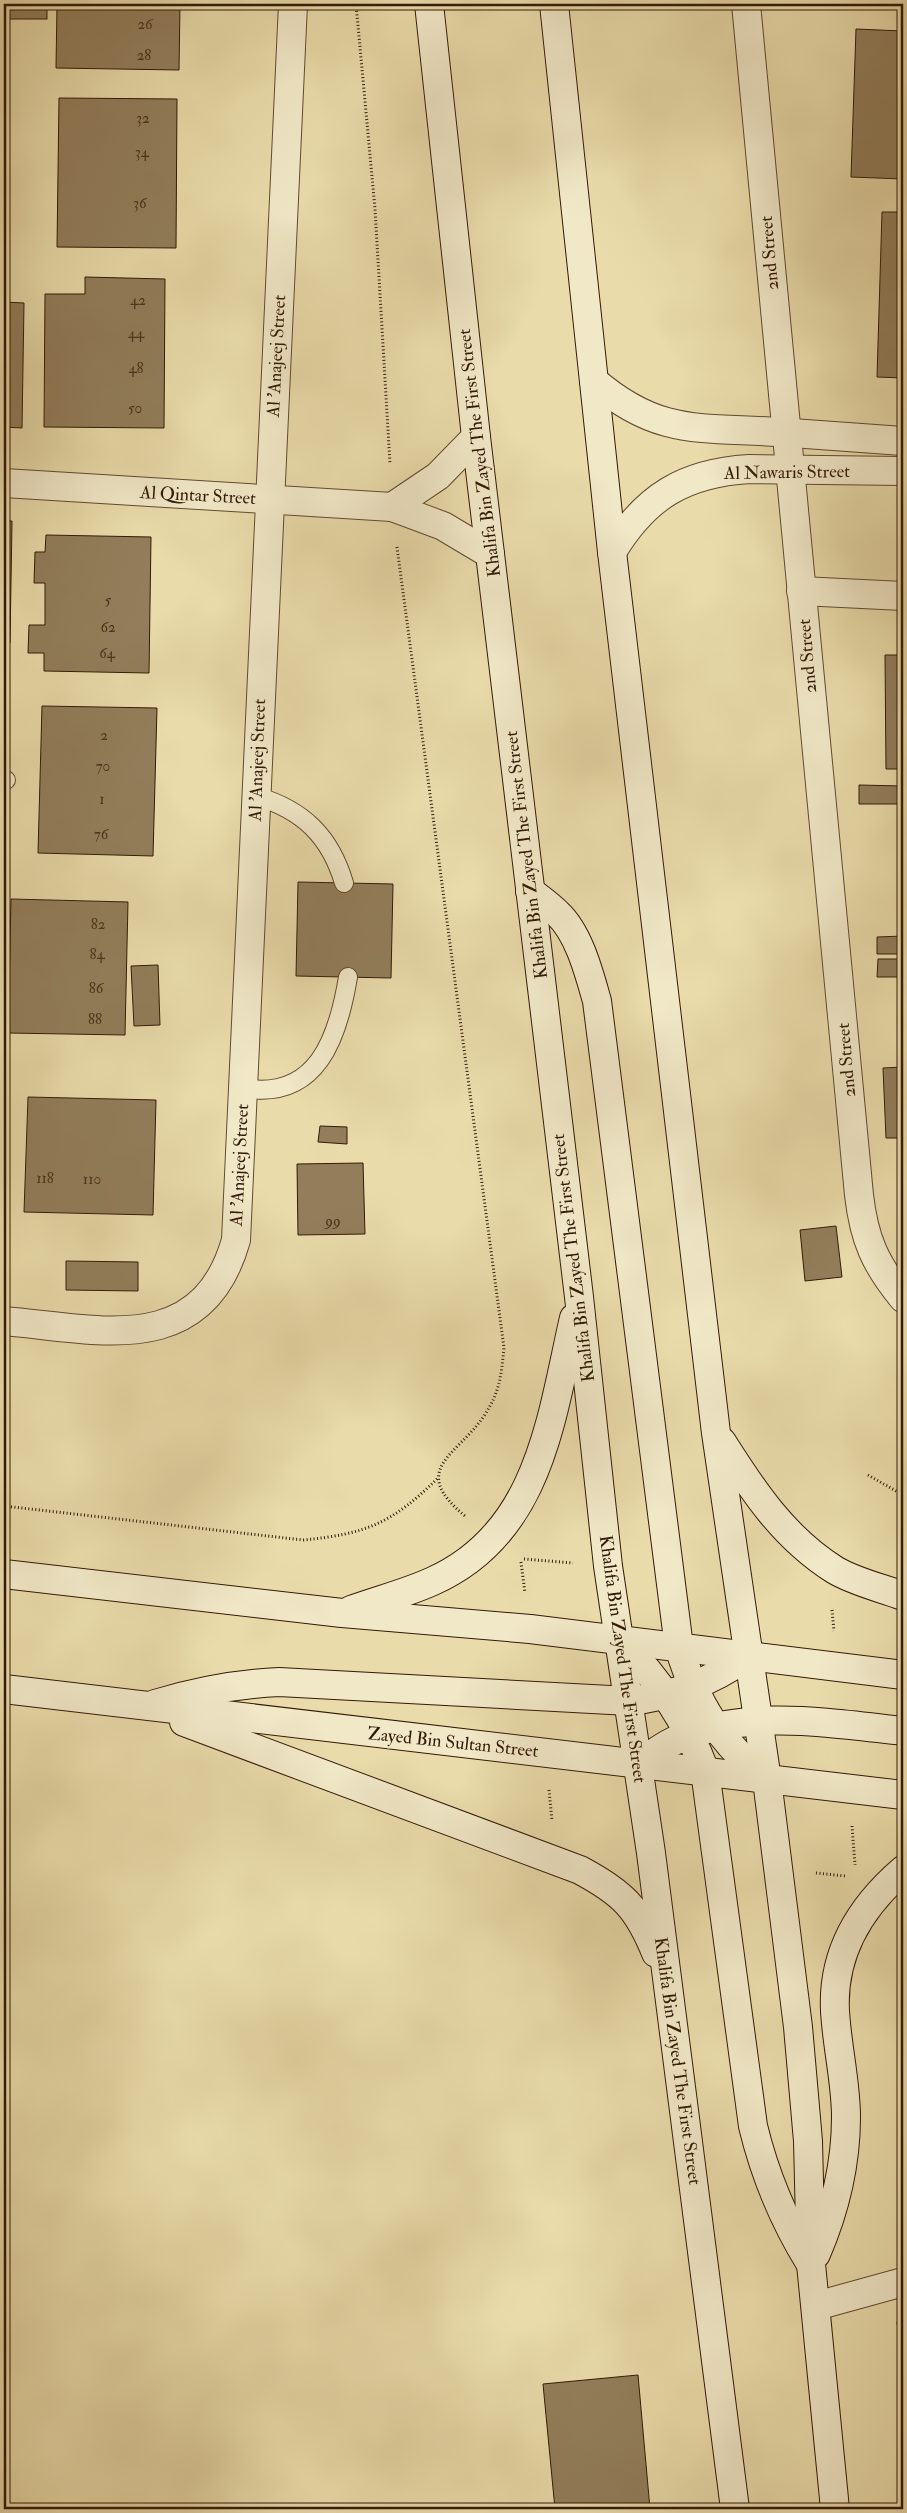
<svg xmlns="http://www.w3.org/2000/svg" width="907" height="2513" font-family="'IM FELL Double Pica',serif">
<rect width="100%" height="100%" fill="#e9dbaa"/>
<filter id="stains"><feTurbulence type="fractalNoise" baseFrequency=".004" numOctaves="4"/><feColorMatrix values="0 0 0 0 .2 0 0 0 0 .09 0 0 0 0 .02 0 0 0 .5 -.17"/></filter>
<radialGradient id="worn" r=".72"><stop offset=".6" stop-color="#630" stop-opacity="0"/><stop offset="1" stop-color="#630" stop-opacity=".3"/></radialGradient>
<g fill="#927e5b" stroke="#331a06">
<rect x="4" y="4" width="43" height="15"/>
<polygon points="57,4 180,4 179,70 56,68"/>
<polygon points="856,29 903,31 903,179 851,177"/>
<polygon points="59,98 177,99 176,248 57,247"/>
<polygon points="882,212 903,212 903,378 877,377"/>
<polygon points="85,277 165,279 164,428 44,427 45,294 85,294"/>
<polygon points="4,302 24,303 22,428 4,427"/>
<polygon points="4,521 12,521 10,643 4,643"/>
<polygon points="46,535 151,537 149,673 44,671 44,653 28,653 29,625 45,625 45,583 34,583 35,552 45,552"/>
<polygon points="885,655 903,655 903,769 886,769"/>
<polygon points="42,706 157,708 153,856 38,853"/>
<polygon points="859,785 903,786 903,804 859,804"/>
<polygon points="298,882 393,884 391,978 296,976"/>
<polygon points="11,899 128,902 125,1035 8,1033"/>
<polygon points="903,936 903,954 877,954 877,937"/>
<polygon points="878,959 903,959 903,977 877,977"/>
<polygon points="158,965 160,1025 134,1026 131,966"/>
<polygon points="903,1067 903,1138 886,1138 883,1068"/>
<polygon points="28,1097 156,1100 153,1215 24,1212"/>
<polygon points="320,1126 347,1127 347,1144 318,1142"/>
<polygon points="363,1163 365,1234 298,1235 297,1164"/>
<polygon points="836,1226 842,1277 805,1281 800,1230"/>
<polygon points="66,1261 138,1262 138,1291 66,1290"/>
<polygon points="903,2321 903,2375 897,2322"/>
<polygon points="638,2375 650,2509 555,2509 543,2384"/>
</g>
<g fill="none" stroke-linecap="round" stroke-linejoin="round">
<g stroke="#604a2f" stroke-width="20">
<g id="service">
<polyline points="4,780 6,780"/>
<path d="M 256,796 C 303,810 330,836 344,883"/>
<path d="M 243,1088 C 317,1101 338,1038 348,977"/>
</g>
</g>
<g stroke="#604a2f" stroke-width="30">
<g id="minor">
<path d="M 746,4 L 859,1195 C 864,1239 875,1264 903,1298"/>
<path d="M 594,381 C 658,436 700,427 778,432 C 820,435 862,438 903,441"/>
<polyline points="4,483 392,507 443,526 490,554"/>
<polyline points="392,507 438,476 476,437"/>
<path d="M 612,552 C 645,497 684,473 749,469 L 903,471"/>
<polyline points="801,591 903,596"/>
<path d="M 4,1321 C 98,1329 202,1360 236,1240 L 293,4"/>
<polyline points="816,2306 903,2282"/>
</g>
</g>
<g stroke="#331a06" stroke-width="30">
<g id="secondary">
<polyline points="429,4 476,437 579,1297 608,1566 651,1853 735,2509"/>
<polyline points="554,4 612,552 716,1433 767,1780 798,2027 808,2141 811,2264 835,2509"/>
<path d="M 530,891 C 539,898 549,905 557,913 C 579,933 589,973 597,1001 L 679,1647 C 696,1704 720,1742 767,1780"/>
<path d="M 722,1442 C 753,1491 784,1538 835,1570 C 855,1582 882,1588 903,1596"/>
<polyline points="4,1574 342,1613 530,1629 903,1675"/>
<path d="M 351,1610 C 378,1600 407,1593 433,1581 C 540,1533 551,1418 574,1318"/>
<path d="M 620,1641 C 659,1679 686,1720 705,1771 L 753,2126 C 765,2176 783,2219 810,2263"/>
<polyline points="4,1689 903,1795"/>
<path d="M 155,1704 C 198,1691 235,1684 279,1682 L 629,1701 C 674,1696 711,1682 748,1656"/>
<path d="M 184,1722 L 580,1870 C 623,1893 638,1908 656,1953"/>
<path d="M 639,1764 C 650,1756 661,1747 674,1741 C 743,1708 829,1723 903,1731"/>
<path d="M 816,2254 C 835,2210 846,2165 846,2117 C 846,2082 837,2047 835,2011 C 832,1953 860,1907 903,1870"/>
</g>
</g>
<g stroke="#331a06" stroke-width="3" stroke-dasharray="1 2.5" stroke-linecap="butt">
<polyline points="356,4 375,209 390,464"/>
<path d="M 397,547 L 504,1348 C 501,1376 500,1392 484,1416 C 457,1456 408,1469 465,1516"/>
<polyline points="868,1475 903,1495"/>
<path d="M 4,1506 L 303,1540 C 367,1534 392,1523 438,1478"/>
<polyline points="524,1559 573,1563"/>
<polyline points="521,1562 525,1593"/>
<polyline points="832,1610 834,1631"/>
<polyline points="549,1790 552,1821"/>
<polyline points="852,1826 855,1865"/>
<polyline points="816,1873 845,1876"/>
</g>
<use href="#service" stroke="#f1e8c8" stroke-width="18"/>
<use href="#minor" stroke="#f1e8c8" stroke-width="28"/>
<use href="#secondary" stroke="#f1e8c8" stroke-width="28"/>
</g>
<g text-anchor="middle" stroke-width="4" stroke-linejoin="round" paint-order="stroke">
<g font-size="15" fill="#4b331b">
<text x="145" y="29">26</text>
<text x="144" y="60">28</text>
<text x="143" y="123">32</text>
<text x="142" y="157">34</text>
<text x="140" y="208">36</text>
<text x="138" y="305">42</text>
<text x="136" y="338">44</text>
<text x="136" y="373">48</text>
<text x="135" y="413">50</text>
<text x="108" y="605">5</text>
<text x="108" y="632">62</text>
<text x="107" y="658">64</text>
<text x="104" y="740">2</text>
<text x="103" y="771">70</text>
<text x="102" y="804">1</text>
<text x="101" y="839">76</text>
<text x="98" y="929">82</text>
<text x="97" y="959">84</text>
<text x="96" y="993">86</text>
<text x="95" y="1024">88</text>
<text x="45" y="1183">118</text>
<text x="92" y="1184">110</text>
<text x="333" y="1226">99</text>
</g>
<g font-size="18" fill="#331a06" stroke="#f1e8c8">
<text transform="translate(769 253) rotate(-95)" y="6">2nd Street</text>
<text transform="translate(276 356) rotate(-87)" y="6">Al 'Anajeej Street</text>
<text transform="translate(479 453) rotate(-97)" y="6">Khalifa Bin Zayed The First Street</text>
<text transform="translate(787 472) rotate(-1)" y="6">Al Nawaris Street</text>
<text transform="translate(198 495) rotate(3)" y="6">Al Qintar Street</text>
<text transform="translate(807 656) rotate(-95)" y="6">2nd Street</text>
<text transform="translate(257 760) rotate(-88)" y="6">Al 'Anajeej Street</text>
<text transform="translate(526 855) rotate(-97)" y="6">Khalifa Bin Zayed The First Street</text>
<text transform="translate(846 1060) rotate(-95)" y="6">2nd Street</text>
<text transform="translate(239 1165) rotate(-87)" y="6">Al 'Anajeej Street</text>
<text transform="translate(573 1258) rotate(-97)" y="6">Khalifa Bin Zayed The First Street</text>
<text transform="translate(623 1659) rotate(82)" y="6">Khalifa Bin Zayed The First Street</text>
<text transform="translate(453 1742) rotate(6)" y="6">Zayed Bin Sultan Street</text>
<text transform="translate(678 2061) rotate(82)" y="6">Khalifa Bin Zayed The First Street</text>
</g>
</g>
<rect width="907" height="2513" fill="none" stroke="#e9dbaa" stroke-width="20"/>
<rect x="5" y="5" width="897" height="2503" fill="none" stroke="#331a06" stroke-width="2.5"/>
<rect x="10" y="10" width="887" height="2493" fill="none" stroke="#331a06"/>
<rect width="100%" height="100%" filter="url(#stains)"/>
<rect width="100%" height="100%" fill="url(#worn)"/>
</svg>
